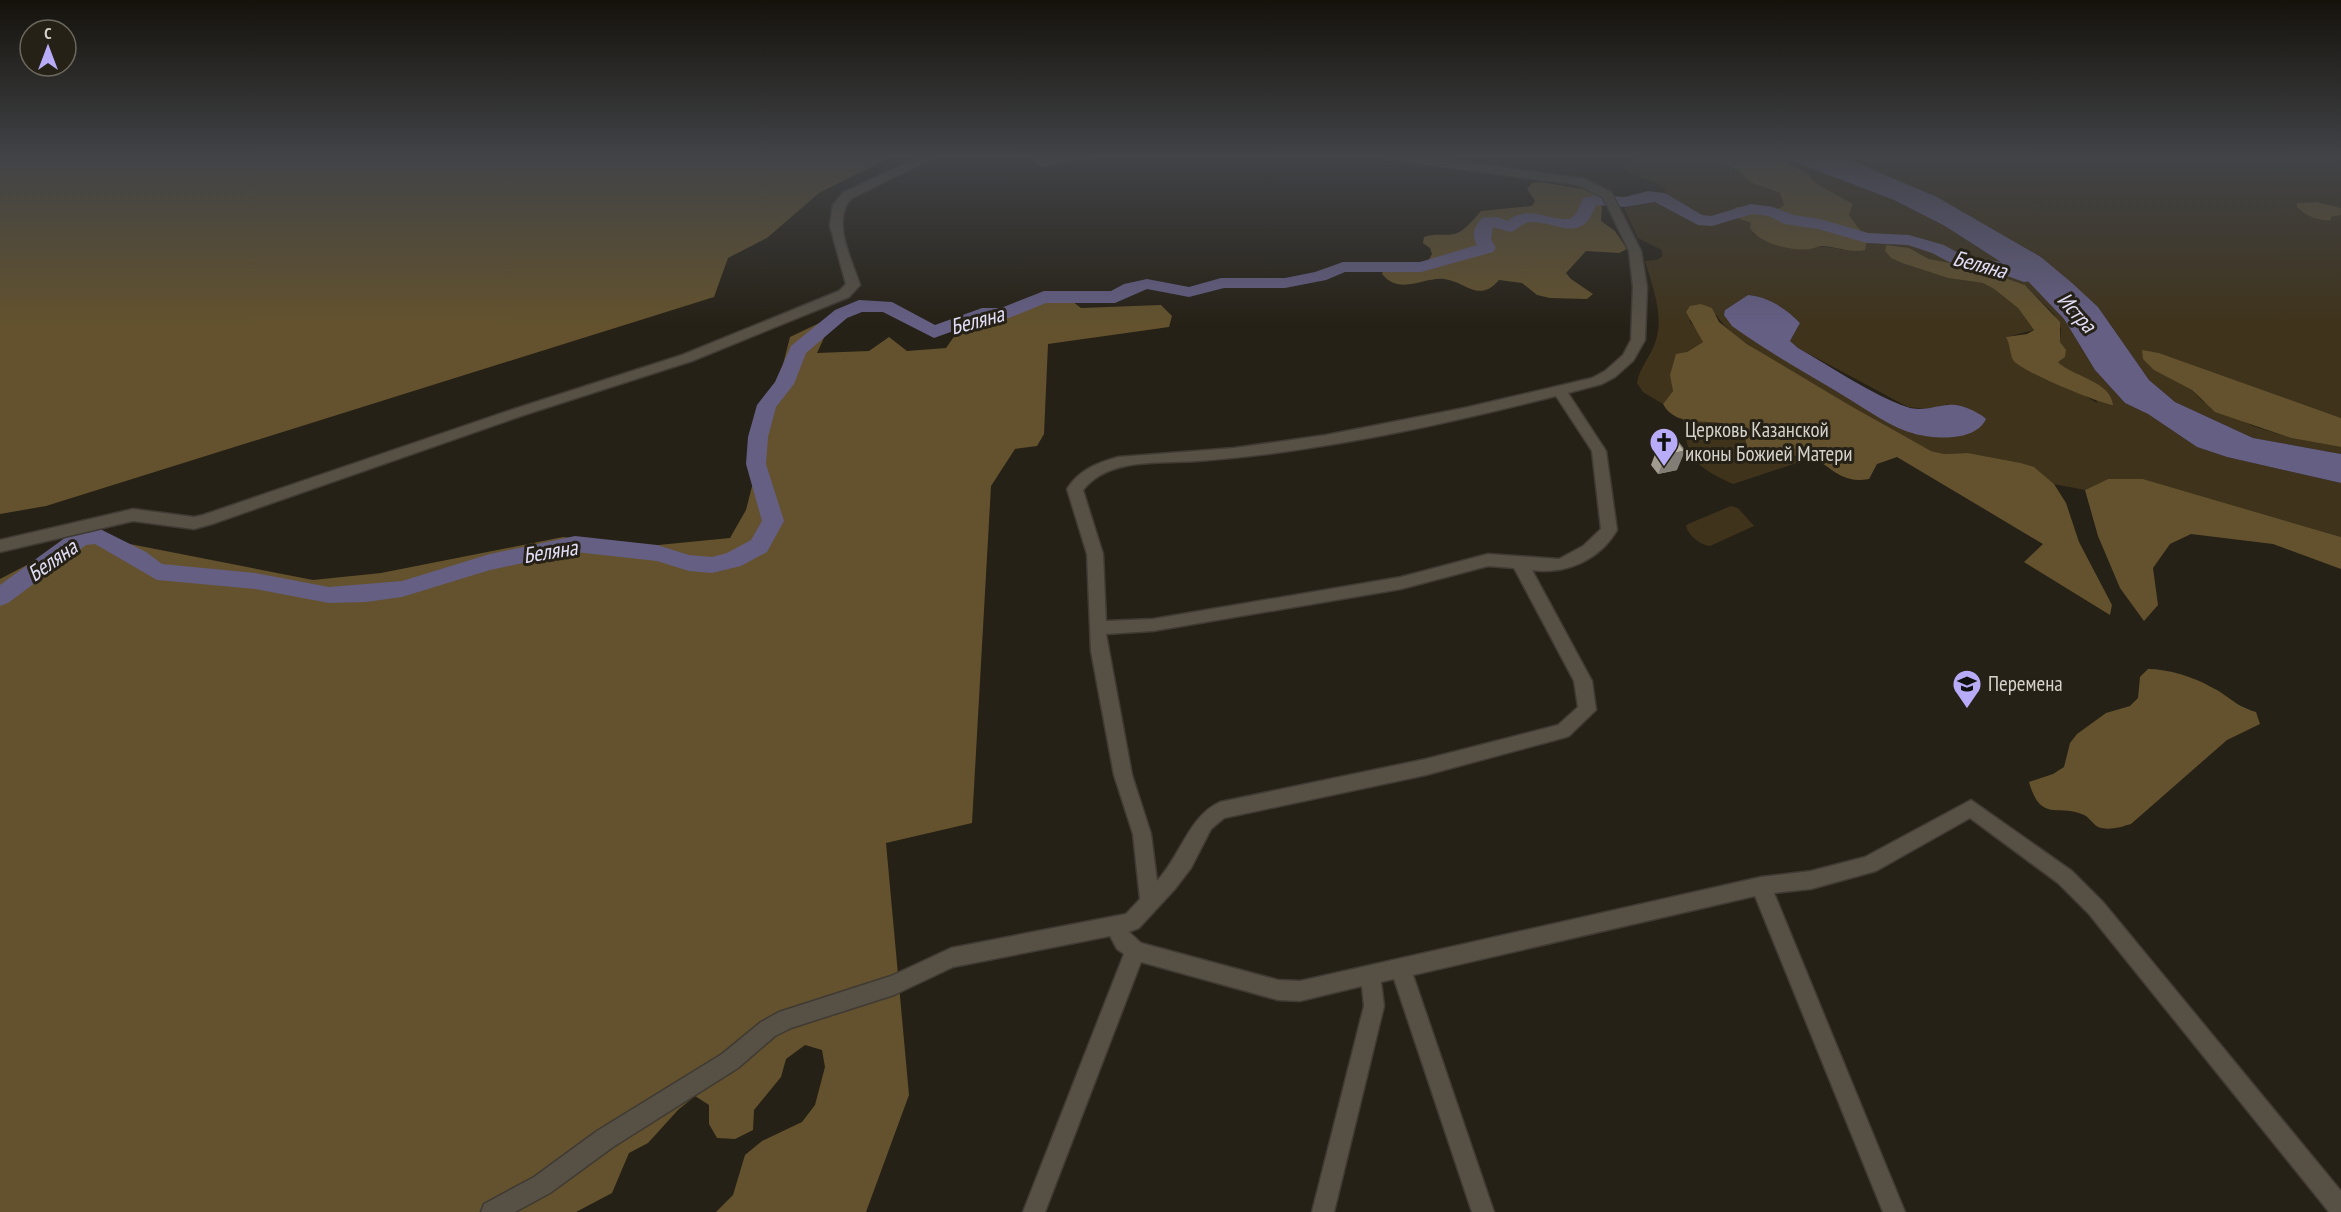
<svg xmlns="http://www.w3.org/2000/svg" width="2341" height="1212" font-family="'PT Sans Narrow',sans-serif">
<rect width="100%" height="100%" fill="#262116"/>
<g fill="#3f331b" fill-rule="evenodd">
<path d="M 1641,155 L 1713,157 L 1739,171 L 1750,182 L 1780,193 L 1784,205 L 1778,209 L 1768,206 L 1736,207 L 1740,219 L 1751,223 L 1753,234 C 1789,255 1810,241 1843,250 L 1859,227 L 1849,215 L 1853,204 L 1817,184 L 1806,173 L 1772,155 L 1826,173 L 1894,200 L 1945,226 L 2024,277 L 2064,319 L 2095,370 L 2125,403 L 2148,414 L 2197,447 L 2227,457 L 2341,483 L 2341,537 L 2143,479 L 2108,479 L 2085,490 L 2054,484 L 2034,468 L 2021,463 L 1968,453 L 1944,454 L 1931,451 C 1898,432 1725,342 1717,315 L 1689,320 L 1701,335 L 1703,342 C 1679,357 1668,360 1673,391 L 1663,404 L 1643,392 L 1637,383 C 1639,368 1652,355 1656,340 C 1664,315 1652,285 1645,261 L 1656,260 L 1662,257 L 1662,250 L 1638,238 L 1624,208 L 1662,201 L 1667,196 C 1664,176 1633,182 1623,167 ZM 1885,251 L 1919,253 L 1929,259 L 1977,268 L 2025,285 L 2054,314 L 2061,329 L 2058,362 L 2066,370 L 2093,382 L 2097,403 L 2074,389 L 2046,380 L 2021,366 L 2013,359 L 2007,337 L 2034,330 L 2018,308 L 1994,289 L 1983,283 L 1948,278 L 1902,263 L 1891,258 ZM 1748,295 C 1767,296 1787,309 1800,323 L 1790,341 L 1798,348 L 1908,407 L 1928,409 L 1949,404 L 1913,434 L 1725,310 Z"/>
<polygon points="1838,155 2341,155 2341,208 2316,202 2297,203 2297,206 2300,211 2331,220 2331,217 2341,215 2341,418 2159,353 2142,351 2154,369 2192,390 2202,401 2253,426 2291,438 2341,447 2341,454 2253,438 2175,402 2149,380 2098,307 2041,257 1937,197"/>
<path d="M 1681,405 L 1822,448 L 1795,456 L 1800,462 L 1733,484 C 1685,462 1688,454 1681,405 Z"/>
<path d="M 1731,506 L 1738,508 L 1754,526 L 1710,546 C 1700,545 1688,535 1686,526 L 1688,524 Z"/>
</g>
<g fill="#63522d">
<polygon points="0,155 895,155 819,193 767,238 728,258 714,297 46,506 0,514"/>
<polygon points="1026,155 1109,155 1041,167"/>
<path d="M 1686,155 L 1772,155 L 1806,173 L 1817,184 L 1853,204 L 1849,215 L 1867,239 L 1865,250 C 1850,253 1838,247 1823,246 C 1818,246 1815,248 1810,249 C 1792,251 1759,244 1750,228 L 1751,223 L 1740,219 L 1734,213 L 1736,207 L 1768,206 L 1778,209 L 1784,205 L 1780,193 L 1750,182 L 1739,171 L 1713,157 Z"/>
<path d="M 1541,182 L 1594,191 L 1602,203 L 1601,221 L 1615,231 L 1627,249 L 1619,253 L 1586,251 L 1566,273 L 1571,279 L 1593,294 L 1587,299 L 1550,298 L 1537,295 L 1522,283 L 1499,280 C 1479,304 1465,281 1444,279 C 1423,277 1400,296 1382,274 L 1384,268 L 1428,261 L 1432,254 L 1430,248 L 1423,243 L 1424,237 C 1435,233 1444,236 1454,234 C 1464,232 1475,218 1481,211 L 1532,206 L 1535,201 L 1527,189 L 1532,183 Z"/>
<path d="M 2316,202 L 2341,208 L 2341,215 L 2331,217 L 2331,220 C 2318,221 2306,216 2297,207 L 2297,203 Z"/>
<path d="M 1886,245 L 1909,248 L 1929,259 L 1977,268 L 2025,285 L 2060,322 L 2060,342 L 2066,350 L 2065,357 L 2058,362 C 2073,377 2111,381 2113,405 C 2099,403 2020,371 2013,360 C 2010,354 2010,344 2006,337 L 2027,334 L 2034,330 L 2018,308 L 1994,289 L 1983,283 L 1948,278 L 1902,263 L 1891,258 L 1885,251 Z"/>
<polygon points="1060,292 1081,308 1161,305 1172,316 1169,327 1048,344 1044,434 1037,446 1015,449 991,486 972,823 886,843 909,1095 866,1212 716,1212 733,1195 745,1155 762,1141 802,1122 815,1105 825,1067 822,1050 805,1045 786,1059 781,1077 754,1110 753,1130 735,1139 717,1138 709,1124 709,1105 695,1096 678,1110 648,1143 629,1153 612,1193 576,1212 0,1212 0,579 84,535 313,580 381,573 563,537 638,547 730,538 746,510 790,337 834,316 817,353 869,351 889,337 907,351 946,348 965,321"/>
<path d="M 1701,304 L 1712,308 L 1719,322 L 1747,344 L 1849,405 L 1931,451 L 1944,454 L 1968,453 L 2021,463 L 2034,467 L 2054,484 L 2066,503 L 2079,542 L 2112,605 L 2110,615 L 2024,562 L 2043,544 L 1897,457 L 1877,464 L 1869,479 C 1836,485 1831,461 1804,456 C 1787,453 1770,468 1753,456 C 1745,450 1747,440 1743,431 C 1720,413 1679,433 1663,404 L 1673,391 L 1670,375 L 1676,354 L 1687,352 L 1703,342 L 1686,312 L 1690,306 Z"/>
<polygon points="2142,350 2159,353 2341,418 2341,447 2291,438 2215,412 2192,390 2154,370 2143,359"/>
<polygon points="2108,479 2143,479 2341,537 2341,569 2273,544 2191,534 2170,544 2153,568 2158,605 2144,621 2120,588 2098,536 2085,490"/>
<path d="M 2148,669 C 2168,669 2194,677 2211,687 C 2230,696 2233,705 2256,712 L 2260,724 L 2227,740 L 2131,824 C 2121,827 2108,831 2098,827 C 2093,824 2089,817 2084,815 C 2059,803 2041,824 2029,782 L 2053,774 L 2064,767 L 2070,743 L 2077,734 L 2106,713 L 2130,706 L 2138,698 L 2140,677 Z"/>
</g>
<g fill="#655f84">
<polygon points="1777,155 1838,155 1937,197 2041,257 2072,283 2098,307 2149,380 2175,402 2253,438 2341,454 2341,483 2227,457 2197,447 2148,414 2125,403 2095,370 2064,319 2024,277 1945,226 1894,200"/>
<path d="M 1748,295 C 1767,296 1787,309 1800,323 L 1790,341 L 1798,348 C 1830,366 1874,396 1907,407 C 1922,412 1934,406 1948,405 C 1959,403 1979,412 1986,419 C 1975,442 1936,439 1915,434 C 1892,428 1869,411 1849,399 C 1810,375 1769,353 1732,326 L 1724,315 L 1725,310 Z"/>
</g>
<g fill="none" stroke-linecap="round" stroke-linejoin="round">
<path fill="#655f84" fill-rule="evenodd" d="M 1648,191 L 1665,193 L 1702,215 L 1711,216 L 1751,204 L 1773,207 L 1794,215 L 1820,219 L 1868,233 L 1909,235 L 1944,245 L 1964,256 L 2006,263 L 2026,271 L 2041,270 L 2050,275 L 2047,279 L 2024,282 L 1996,272 L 1953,264 L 1932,253 L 1908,245 L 1867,243 L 1818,229 L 1784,224 L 1769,216 L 1752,214 L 1712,226 L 1698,225 L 1655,202 L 1625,207 L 1596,205 C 1581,245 1560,222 1531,222 C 1523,222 1518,230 1510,232 L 1493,227 L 1491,239 L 1496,248 L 1493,252 L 1421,272 L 1345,272 L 1326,280 L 1285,288 L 1224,288 L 1189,297 L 1147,289 L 1115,303 L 1046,303 L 1009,318 L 984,320 L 934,338 L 883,312 L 862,312 L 847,318 L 806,353 L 794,384 L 776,407 L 768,437 L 766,464 L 784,521 L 767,552 L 741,566 L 712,573 L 689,571 L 657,561 L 575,552 L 490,570 L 402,597 L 366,602 L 329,603 L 255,589 L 157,580 L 95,544 L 86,545 L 8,603 L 0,606 L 0,585 L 73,532 L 98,528 L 146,552 L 162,564 L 255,573 L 329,587 L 402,581 L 490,554 L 575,536 L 657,545 L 689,555 L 712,557 L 727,553 L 751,540 L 762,521 L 746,464 L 748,437 L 757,405 L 775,382 L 791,346 L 835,310 L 859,300 L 892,302 L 935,325 L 982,308 L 1001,308 L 1044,291 L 1111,291 L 1124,284 L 1147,279 L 1189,287 L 1221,278 L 1285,278 L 1315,272 L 1343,262 L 1420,262 L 1477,245 C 1471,235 1474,227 1482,218 L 1498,217 L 1507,221 C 1529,204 1547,221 1570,219 L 1576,214 L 1583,198 L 1598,195 L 1625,197 Z"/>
<g stroke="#3f3a33" stroke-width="3">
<g id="minor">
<path d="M 923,155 L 939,155 L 852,198 C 830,219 852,260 860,285 L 849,297 L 692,361 L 524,415 L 212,524 L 194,529 L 133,521 L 0,552 L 0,540 L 133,509 L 194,517 L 203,515 L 514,409 L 682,355 L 839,291 L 846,284 L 830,226 L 833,205 L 844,192 Z"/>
<path d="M 1379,155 L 1412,155 L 1585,179 L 1611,192 L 1641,251 L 1647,287 L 1645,340 L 1633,361 L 1615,377 L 1602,384 L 1568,393 L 1606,451 L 1617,530 C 1600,560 1565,575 1532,570 L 1592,681 L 1596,710 L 1569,736 L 1563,738 L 1426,775 L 1224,818 L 1211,829 L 1191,868 L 1175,889 L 1139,928 L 1129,932 L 1141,943 L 1278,980 L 1300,981 L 1761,877 L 1811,871 L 1865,857 L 1971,800 L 2072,871 L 2103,902 L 2341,1191 L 2341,1212 L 2329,1212 L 2089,914 L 2058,883 L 1970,818 L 1876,871 L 1811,889 L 1774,893 L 1905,1212 L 1883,1212 L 1755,896 L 1413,975 L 1494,1212 L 1472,1212 L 1394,979 L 1381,982 L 1384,1006 L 1334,1212 L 1312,1212 L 1364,1006 L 1362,986 L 1300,1001 L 1278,1000 L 1141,962 L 1045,1212 L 1023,1212 L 1124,954 L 1117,949 L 1110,936 L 953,967 L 894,995 L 791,1028 L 775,1036 L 738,1068 L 613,1147 L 550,1193 L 515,1212 L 481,1212 L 484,1204 L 534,1177 L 597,1131 L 722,1054 L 761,1022 L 779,1012 L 891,976 L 951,948 L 1126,914 L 1140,899 L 1133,834 L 1114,775 L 1091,651 L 1087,554 L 1067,489 C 1079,470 1097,463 1118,457 L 1234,448 L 1326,435 L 1464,408 L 1592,378 L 1605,371 L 1623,355 L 1631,340 L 1633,287 L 1629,251 L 1607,205 L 1602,197 L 1578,185 L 1385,159 ZM 1556,396 L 1592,451 L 1601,529 L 1583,546 L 1559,559 L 1488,554 L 1401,577 L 1153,619 L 1106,621 L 1103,554 L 1083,490 C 1109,457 1160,464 1198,461 C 1318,452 1439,426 1556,396 ZM 1488,566 L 1514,568 L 1574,681 L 1578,707 L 1558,725 L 1426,759 L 1220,802 C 1189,816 1181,855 1157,881 L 1151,834 L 1132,775 L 1106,634 L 1153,631 L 1401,589 Z"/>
</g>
</g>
<use href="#minor" fill="#565045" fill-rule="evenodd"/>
</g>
<polygon fill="#a19b90" points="1658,446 1677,470 1658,474 1651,465"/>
<polygon fill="#837e75" points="1685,451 1677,470 1658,474 1666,455"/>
<polygon fill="#bbb4a7" stroke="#837e75" stroke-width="1.5" points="1677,441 1685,451 1666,455 1658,446"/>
<linearGradient id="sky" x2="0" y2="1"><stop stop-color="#15120c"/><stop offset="0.48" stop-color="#414347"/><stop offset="1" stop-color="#414347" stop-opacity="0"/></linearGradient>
<rect width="2341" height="325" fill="url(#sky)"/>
<defs>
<g id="church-pin" transform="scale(1.5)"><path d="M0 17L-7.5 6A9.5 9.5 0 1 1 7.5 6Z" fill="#b8abf7" stroke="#262116"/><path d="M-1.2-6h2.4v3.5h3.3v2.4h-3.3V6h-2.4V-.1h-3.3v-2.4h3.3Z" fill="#111"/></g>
<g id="school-pin" transform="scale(1.5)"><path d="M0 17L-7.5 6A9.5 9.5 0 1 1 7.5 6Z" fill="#b8abf7" stroke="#262116"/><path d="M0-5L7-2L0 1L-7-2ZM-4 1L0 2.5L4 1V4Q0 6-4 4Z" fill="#111"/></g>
</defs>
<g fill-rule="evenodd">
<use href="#church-pin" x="1664" y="442"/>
<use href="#school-pin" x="1967" y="684"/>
</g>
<g text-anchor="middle" stroke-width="6" stroke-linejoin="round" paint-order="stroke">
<g font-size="21" fill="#d5d2cb" stroke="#262116" text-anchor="start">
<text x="1685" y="437">Церковь Казанской<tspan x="1685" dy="24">иконы Божией Матери</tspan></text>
<text x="1988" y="691">Перемена</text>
</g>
<g font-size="22" font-style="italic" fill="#e2def8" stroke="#262116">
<text transform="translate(1980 264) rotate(15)" y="8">Беляна</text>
<text transform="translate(2077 312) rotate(48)" y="8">Истра</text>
<text transform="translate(977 320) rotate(-15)" y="8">Беляна</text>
<text transform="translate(550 551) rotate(-9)" y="8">Беляна</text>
<text transform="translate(52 560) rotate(-35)" y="8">Беляна</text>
</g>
</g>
<g transform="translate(48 48)"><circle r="28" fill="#262116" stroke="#6c685e" stroke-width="1.5"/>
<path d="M0-4.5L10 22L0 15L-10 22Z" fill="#b8abf7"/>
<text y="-9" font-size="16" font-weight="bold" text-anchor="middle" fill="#d5d2cb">С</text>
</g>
</svg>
